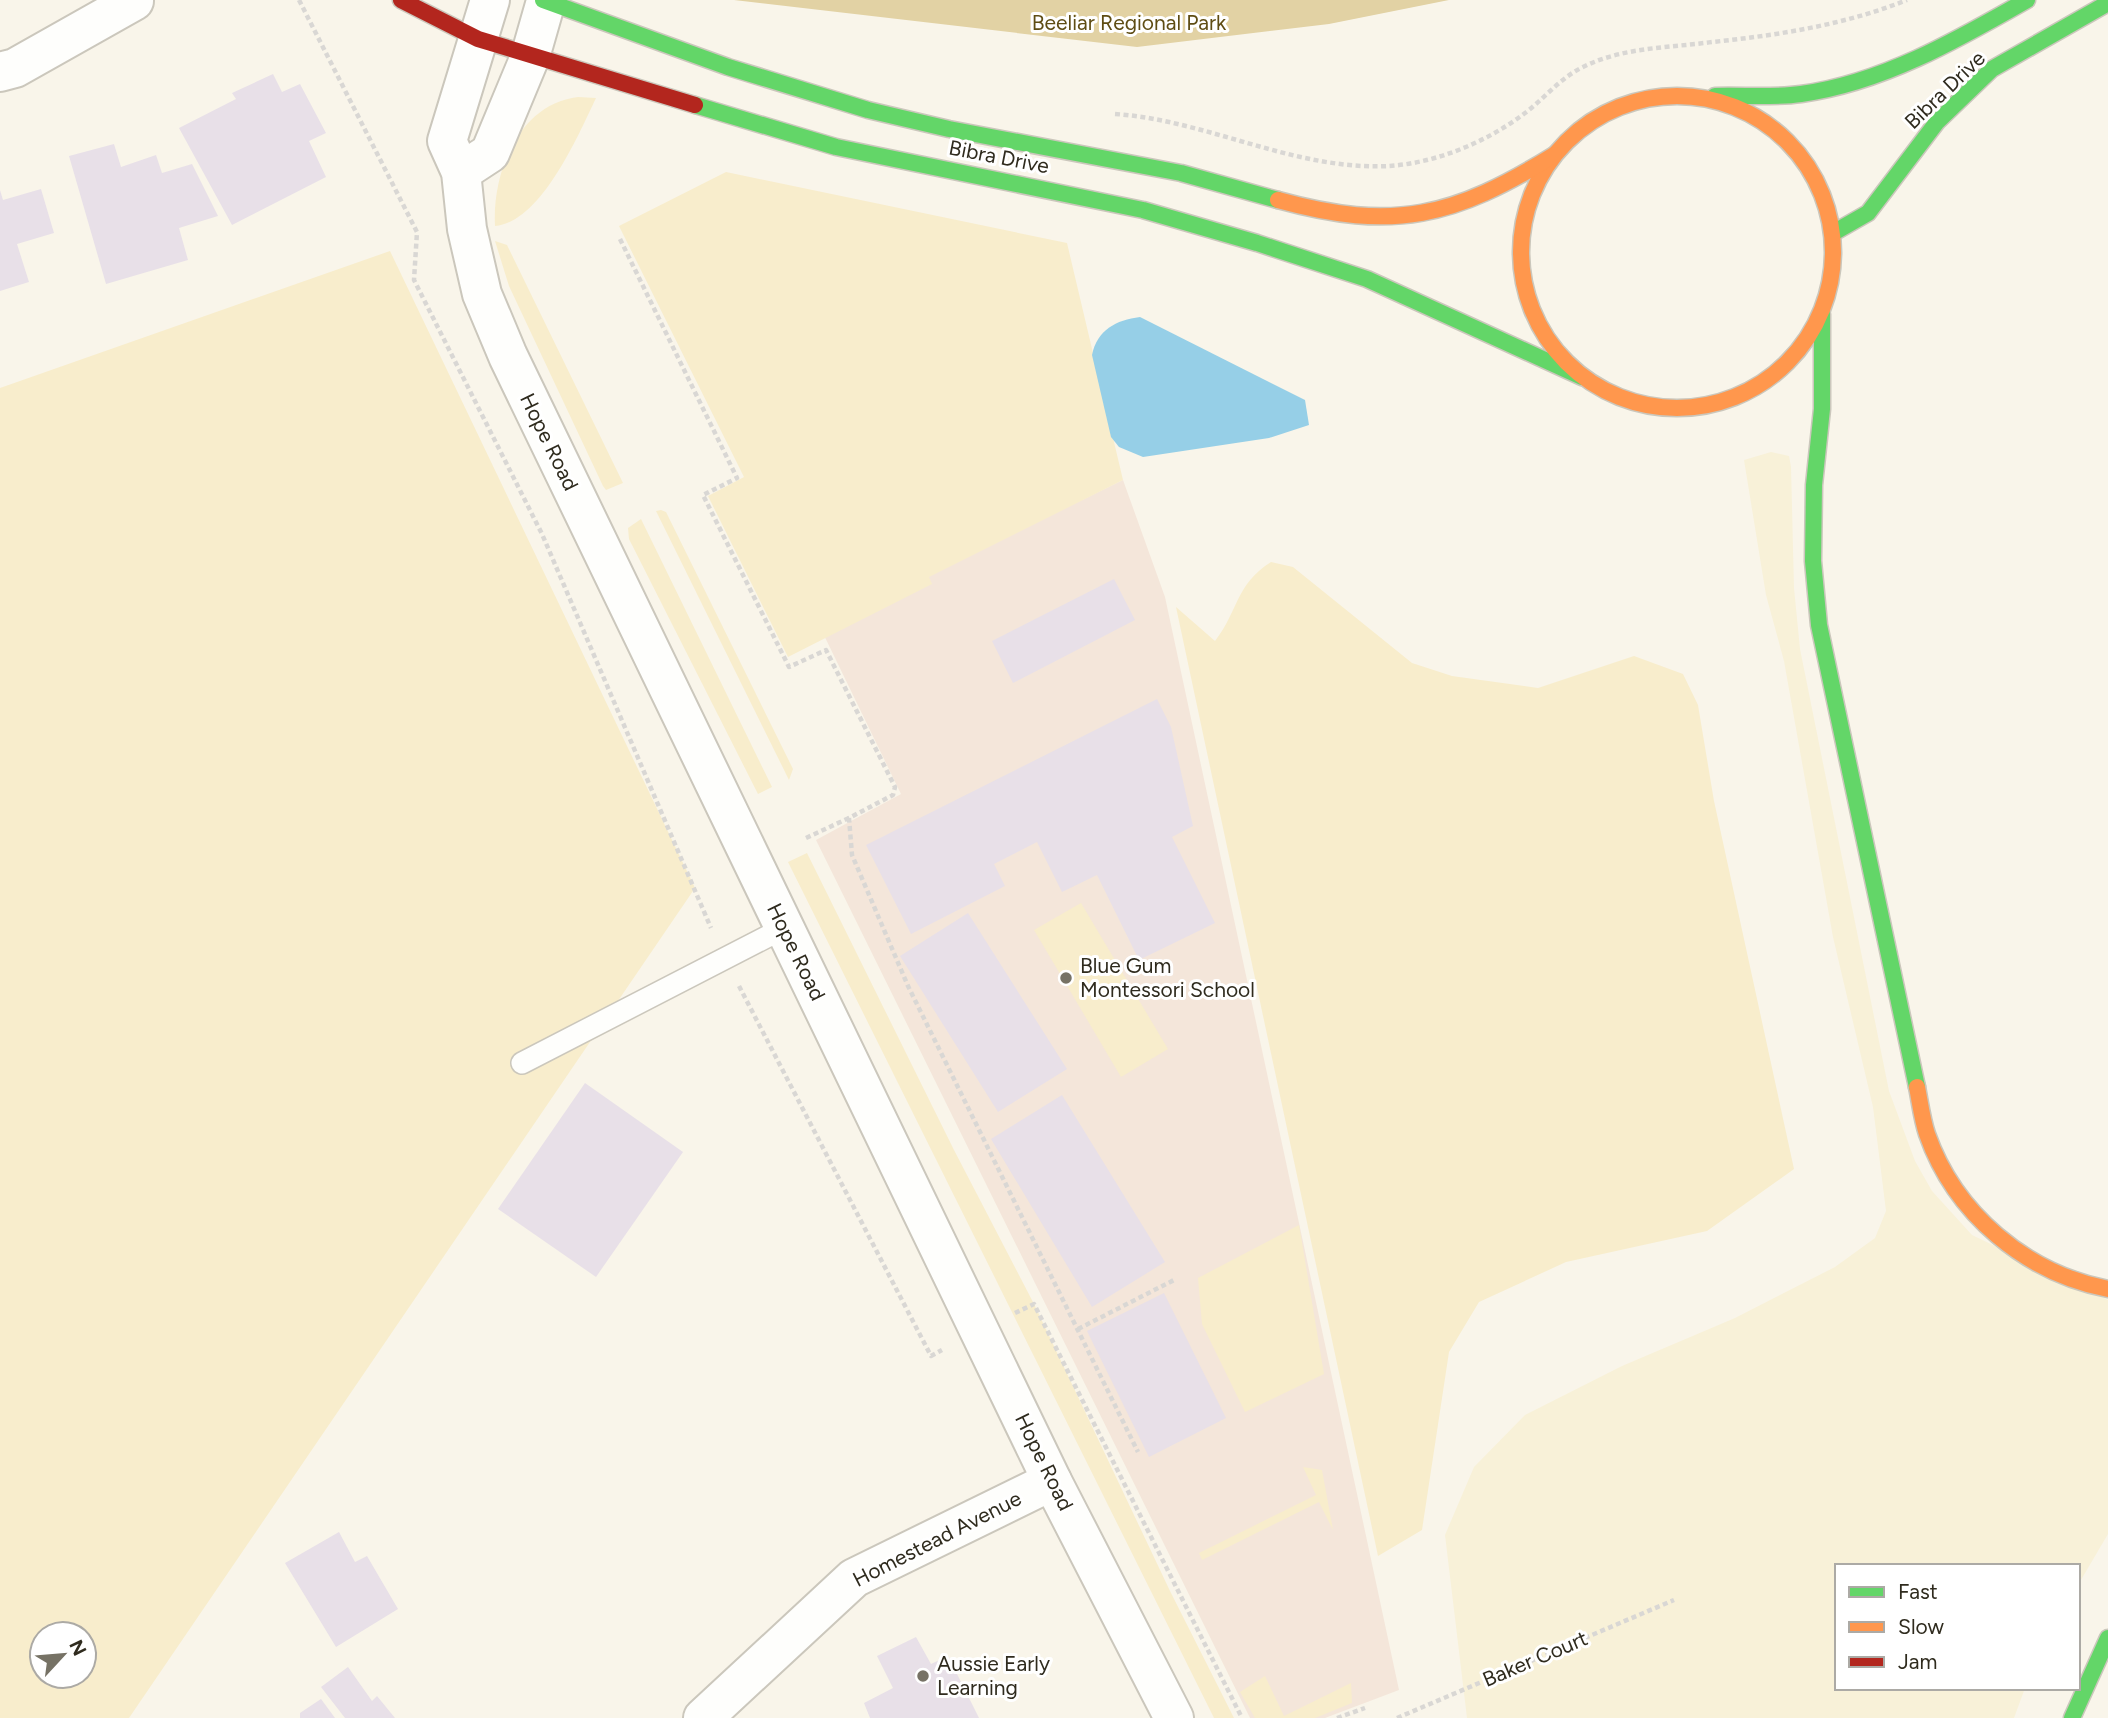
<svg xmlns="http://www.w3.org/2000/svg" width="2108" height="1718" font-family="Figtree,sans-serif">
<rect width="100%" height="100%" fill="#f9f5ea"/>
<polygon fill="#f4e6da" points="1123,480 1165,597 1399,1690 1325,1718 1250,1718 816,840 901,794 820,627"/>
<g fill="#f8edcc" fill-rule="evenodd">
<path d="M 578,97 L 596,98 C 578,136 541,222 495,226 C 492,172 519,104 578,97 Z"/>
<polygon points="726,172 1067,243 1123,480 929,577 932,584 788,657 708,496 744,477 619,226"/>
<polygon points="495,241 507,245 623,483 606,490 603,486 509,286"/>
<path d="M 390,251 L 695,888 L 129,1718 L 0,1718 L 0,388 ZM 42,1634 L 84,1634 L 84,1676 L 42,1676 Z"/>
<polygon points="661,510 666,512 793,769 789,780 656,511"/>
<polygon points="641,519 772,787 758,794 629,539 628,528"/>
<path d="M 1271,562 L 1293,567 L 1412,663 L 1452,676 L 1538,688 L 1634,656 L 1683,674 L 1698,705 L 1714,801 L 1794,1169 L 1707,1231 L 1566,1262 L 1479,1302 L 1449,1352 L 1422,1530 L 1378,1556 L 1176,607 L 1215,641 C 1239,610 1235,585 1271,562 Z"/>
<polygon points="807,853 954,1150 1034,1304 1170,1591 1234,1718 1214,1718 788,862"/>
<polygon points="1081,903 1168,1049 1121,1077 1034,930"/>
<polygon points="1299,1225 1324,1374 1245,1412 1202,1324 1198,1278"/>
<polygon points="1303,1467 1322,1470 1333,1530 1319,1502 1202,1560 1199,1553 1316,1495"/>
<polygon points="1265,1676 1284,1716 1351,1683 1352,1703 1315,1718 1255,1718 1240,1692"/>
</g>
<polygon fill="#e2d2a4" points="734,0 1449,0 1329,24 1137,47"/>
<polygon fill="#f8f1d8" points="1771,452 1789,456 1791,467 1794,588 1800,649 1889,1091 1915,1161 1932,1191 1972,1235 2108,1300 2108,1534 2078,1585 2078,1566 1837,1566 1837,1688 2025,1688 2014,1718 1467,1718 1445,1535 1474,1467 1525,1415 1622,1366 1735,1318 1835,1267 1875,1238 1886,1211 1873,1107 1833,937 1784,661 1766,595 1744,460"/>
<path fill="#96cfe7" d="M 1140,317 L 1305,400 L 1309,425 L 1269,438 L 1143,457 L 1119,447 L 1111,437 L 1092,355 C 1097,330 1116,320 1140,317 Z"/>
<g fill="#e8e0e8">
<polygon points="273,74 282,92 300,84 326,133 309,141 326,177 232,225 179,128 236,99 232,93"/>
<polygon points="114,144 121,167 156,155 162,173 192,164 218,216 179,228 188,260 106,284 69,156"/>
<polygon points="41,189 54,233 17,244 29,282 0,291 0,190 3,200"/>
<polygon points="1114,579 1135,620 1013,683 992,641"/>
<polygon points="1157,699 1171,727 1193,826 1172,837 1215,923 1139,960 1097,875 1062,892 1037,842 994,864 1005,886 911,934 866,845"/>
<polygon points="968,913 1067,1069 998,1112 900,956"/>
<polygon points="585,1083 683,1152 596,1277 498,1209"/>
<polygon points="1062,1095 1165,1262 1092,1307 991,1139"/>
<polygon points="1164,1293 1226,1418 1149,1457 1087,1331"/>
<polygon points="339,1532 355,1562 367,1556 398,1609 336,1647 285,1563"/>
<polygon points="916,1637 931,1664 948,1656 979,1718 870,1718 864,1703 893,1688 877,1656"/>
<polygon points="348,1667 372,1701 377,1696 395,1718 345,1718 321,1687"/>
<polygon points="321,1699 335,1718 300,1718 300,1713"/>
</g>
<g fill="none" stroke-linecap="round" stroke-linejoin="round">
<g stroke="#cbc7bc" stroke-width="24">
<polyline id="lane" points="522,1063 784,928"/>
</g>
<g stroke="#cbc7bc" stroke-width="42">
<g id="street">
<polyline points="490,0 447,141 461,172 467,229 482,294 508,356 1052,1481 1174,1718"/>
<polyline points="0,72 15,68 134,1"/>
<polyline points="461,172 490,153 530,57 546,1"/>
<polyline points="703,1718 854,1578 1052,1481"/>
</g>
</g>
<g stroke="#cbc7bc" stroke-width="19">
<g id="fast">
<polyline points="543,0 728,67 868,110 949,129 1181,173 1278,200"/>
<path d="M 1715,96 C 1743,95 1772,98 1801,94 C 1882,83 1957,40 2027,0"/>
<polyline points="695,105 836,147 1143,210 1257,243 1367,279 1582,377"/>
<polyline points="1833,233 1868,213 1937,122 1992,69 2108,3"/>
<polyline points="1822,314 1822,409 1814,485 1813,561 1819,625 1917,1087"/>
<polyline points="2072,1718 2108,1638"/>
</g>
</g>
<g stroke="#cbc7bc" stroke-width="19">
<g id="slow">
<circle cx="1677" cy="252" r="156"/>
<path d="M 1278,200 C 1394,232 1454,217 1554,155"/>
<path d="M 1917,1087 C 1920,1102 1922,1119 1927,1134 C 1955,1214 2026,1273 2108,1289"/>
</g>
</g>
<g stroke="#cbc7bc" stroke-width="19">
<polyline id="jam" points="401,0 478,39 695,105"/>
</g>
<g stroke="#d9d7d4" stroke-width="4.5" stroke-dasharray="5 3.5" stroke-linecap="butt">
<polyline points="299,0 417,232 414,280 542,534 711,928"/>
<path d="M 1115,114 C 1207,120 1295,171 1389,166 C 1436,163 1487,142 1525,113 C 1545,98 1560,78 1583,67 C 1623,47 1668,48 1712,42 C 1779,35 1844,25 1907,0"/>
<polyline points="620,239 737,478 703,495 789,667 826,650 895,787 893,795 849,818 852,855 908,986 1138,1452"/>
<polyline points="806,838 849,818"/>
<polyline points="739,986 931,1356 942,1350"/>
<polyline points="1015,1313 1034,1304 1242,1718"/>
<polyline points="1078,1329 1176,1279"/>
<polyline points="1337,1718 1365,1708"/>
<polyline points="1397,1718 1674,1600"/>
</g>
<use href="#lane" stroke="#fefefc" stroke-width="21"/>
<use href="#street" stroke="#fefefc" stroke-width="38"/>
<use href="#fast" stroke="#63d668" stroke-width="16"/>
<use href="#slow" stroke="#ff974d" stroke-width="16"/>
<use href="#jam" stroke="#b3261e" stroke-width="16"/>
</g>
<g fill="#767265" stroke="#fff" stroke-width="2.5">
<circle cx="1066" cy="978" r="7"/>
<circle cx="923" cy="1676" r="7"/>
</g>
<g text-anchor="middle" stroke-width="6" stroke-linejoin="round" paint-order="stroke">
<g font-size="21" fill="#5f4d14" stroke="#fff">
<text x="1129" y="30">Beeliar Regional Park</text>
</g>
<g font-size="21" fill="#2f2b1e" stroke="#fff">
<text transform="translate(1945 90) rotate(-44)" y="7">Bibra Drive</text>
<text transform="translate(999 157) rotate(11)" y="7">Bibra Drive</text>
<text transform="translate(549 442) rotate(64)" y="7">Hope Road</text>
<text transform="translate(796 952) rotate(64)" y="7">Hope Road</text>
<text transform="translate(1044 1462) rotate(64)" y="7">Hope Road</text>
<text transform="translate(937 1539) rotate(-27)" y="7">Homestead Avenue</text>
<text transform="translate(1535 1659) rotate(-23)" y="7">Baker Court</text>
</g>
<g font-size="21" fill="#2f2b1e" stroke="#fff" text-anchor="start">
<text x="1080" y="973">Blue Gum<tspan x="1080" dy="24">Montessori School</tspan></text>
<text x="937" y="1671">Aussie Early<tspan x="937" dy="24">Learning</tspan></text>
</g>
</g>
<rect x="1835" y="1564" width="245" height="126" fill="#ffffff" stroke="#acaaa5" stroke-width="2"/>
<rect x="1849" y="1587" width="35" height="10" fill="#63d668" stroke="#acaaa5" stroke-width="2"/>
<text x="1898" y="1599" font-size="21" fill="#2f2b1e">Fast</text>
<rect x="1849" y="1622" width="35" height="10" fill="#ff974d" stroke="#acaaa5" stroke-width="2"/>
<text x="1898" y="1634" font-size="21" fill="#2f2b1e">Slow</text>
<rect x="1849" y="1657" width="35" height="10" fill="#b3261e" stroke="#acaaa5" stroke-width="2"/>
<text x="1898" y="1669" font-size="21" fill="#2f2b1e">Jam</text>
<g transform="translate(63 1655) rotate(64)"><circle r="33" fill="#ffffff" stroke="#acaaa5" stroke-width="2"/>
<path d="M0-5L12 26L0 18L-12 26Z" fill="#767265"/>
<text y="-10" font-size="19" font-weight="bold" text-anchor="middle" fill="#2f2b1e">N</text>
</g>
</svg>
